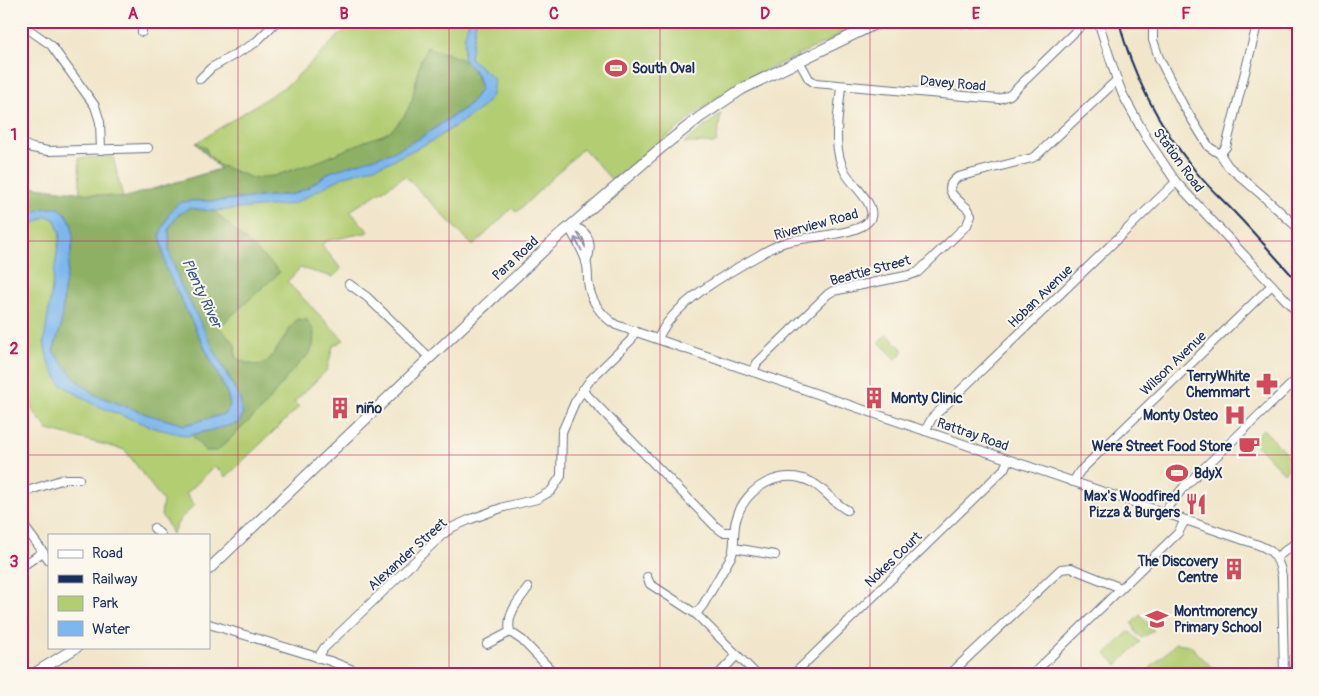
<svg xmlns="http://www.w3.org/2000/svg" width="1319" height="696" font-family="Pangolin,sans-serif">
<rect width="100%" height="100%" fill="#fbf7ec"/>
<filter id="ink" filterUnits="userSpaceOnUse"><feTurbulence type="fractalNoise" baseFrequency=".02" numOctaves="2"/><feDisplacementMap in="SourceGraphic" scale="10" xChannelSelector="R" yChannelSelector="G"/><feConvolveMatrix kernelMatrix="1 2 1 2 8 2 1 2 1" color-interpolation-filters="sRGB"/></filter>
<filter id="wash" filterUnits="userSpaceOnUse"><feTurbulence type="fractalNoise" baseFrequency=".0096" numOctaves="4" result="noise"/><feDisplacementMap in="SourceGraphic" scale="20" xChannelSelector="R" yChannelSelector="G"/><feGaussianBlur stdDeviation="1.12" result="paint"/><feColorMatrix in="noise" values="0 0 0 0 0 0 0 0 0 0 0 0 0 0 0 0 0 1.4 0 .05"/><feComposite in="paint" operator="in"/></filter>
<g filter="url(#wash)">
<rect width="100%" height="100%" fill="#f1e6cb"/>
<g fill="#b3cd73" stroke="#677e68">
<polygon points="354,21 871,21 760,73 714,100 612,180 583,148 517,212 512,208 473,246 405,176 350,211 369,232 326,241 322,245 341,269 333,277 300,268 287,282 344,340 333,346 327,370 294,402 299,407 226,477 215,466 186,494 195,505 180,519 172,534 166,521 161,516 163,501 125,450 48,430 21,395 21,355 27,348 21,322 21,187 28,186 80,193 79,158 113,157 123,198 220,169 196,143 289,84"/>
<polygon points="721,114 716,143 684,143"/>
<polygon points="887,334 904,351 896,359 879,342"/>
<polygon points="1263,429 1295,462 1284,473 1252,440"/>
<polygon points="1140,615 1154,630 1142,638 1137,634 1132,623"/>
<polygon points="1129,631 1140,642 1117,665 1106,654"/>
<polygon points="1176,643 1190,645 1219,675 1146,675 1146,672"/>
</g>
<g fill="#8eb065" stroke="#547062">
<path d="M 427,47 C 455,57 473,57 481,89 L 469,105 L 422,137 L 393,153 L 330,172 L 307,188 L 294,194 L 218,201 L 191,201 L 160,234 L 177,292 L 227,393 L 230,406 L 225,414 L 185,425 L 149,415 L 95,395 L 74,378 L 53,352 L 61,326 L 64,290 L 73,241 L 66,214 L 21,216 L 21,187 L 28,186 L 123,198 L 220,169 L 196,143 L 206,148 L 208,154 L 219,165 L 252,178 L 274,176 L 322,160 L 365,141 L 383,135 L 393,129 L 405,115 L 412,100 L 420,62 Z"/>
<path d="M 189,208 L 214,211 L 280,272 L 219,327 L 235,344 L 236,358 C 244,363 258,368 266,362 C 273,357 290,328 297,319 L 307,320 L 314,331 L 313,346 L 310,353 L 291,372 L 264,407 L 217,451 L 205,451 L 192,435 L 239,423 L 234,385 L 213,349 L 180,283 L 169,251 L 169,228 L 178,215 Z"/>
</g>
<polygon fill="#7eb7ef" stroke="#4c73a6" points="469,21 476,21 470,58 494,79 492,95 482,108 434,140 387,163 343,177 293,204 214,211 189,208 178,215 169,228 169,251 180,283 240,400 243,414 239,423 187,436 154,428 95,405 60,384 48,361 44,342 60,233 55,220 47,216 21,231 21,216 46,208 59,208 66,214 72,224 73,241 64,290 61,326 53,351 74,378 95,395 149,415 185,425 225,414 230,405 227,393 166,269 160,234 170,212 178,203 191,201 218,201 294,194 307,188 330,172 393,152 422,137 469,105 481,89 477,74 463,59 465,34"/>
</g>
<g filter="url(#ink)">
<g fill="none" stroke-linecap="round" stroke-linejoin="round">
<g stroke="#666f84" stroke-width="10">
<g id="minor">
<polyline points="1098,21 1117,80 1123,95 1146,137 1176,182 1298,313"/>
<polyline points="1153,21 1153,40 1159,58 1183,105 1209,147 1220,154 1228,166 1263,196 1298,228"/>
<polyline points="21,24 51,45 95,106 100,122 101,150"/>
<polyline points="142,32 142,21"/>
<polyline points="799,61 809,79 815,83 999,99 1010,95 1086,21"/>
<polyline points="200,79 211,68 255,43 277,21"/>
<polyline points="21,143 32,148 48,151 148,148"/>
<polyline points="1220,154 1226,147 1258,21"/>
<path d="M 569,227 C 575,239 582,248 586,261 C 588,267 588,274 588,281 C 590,300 599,314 616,325 L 1238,538 C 1263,547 1277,546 1282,576 L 1284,675"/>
<path d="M 569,227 C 572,228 578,228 581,230 C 592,237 591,252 586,262"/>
<polyline points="349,284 367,297 429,357"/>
<path d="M 658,339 C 671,305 724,275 756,257 C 765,252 775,245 786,242 C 804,236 865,236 871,217 C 875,203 852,185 845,172 C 831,147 839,113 841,86"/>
<path d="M 753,372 L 757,363 L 828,294 L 833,291 L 910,275 L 918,272 L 967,225 L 971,215 L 968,209 C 959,200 939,190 958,177 L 1032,158 L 1037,155 L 1117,80"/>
<polyline points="582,390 715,526 723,532 733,532"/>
<polyline points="925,431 932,418 1176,182"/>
<polyline points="1073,482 1080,471 1272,285"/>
<polyline points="21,493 64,479 79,479"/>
<polyline points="1166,514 1169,505 1183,488 1298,378"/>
<polyline points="21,522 49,560"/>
<polyline points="154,528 161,535"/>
<polyline points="734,548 775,555"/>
<polyline points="1277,557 1298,541"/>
<polyline points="21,567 43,552"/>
<polyline points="647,577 650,584 696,614 757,675"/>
<path d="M 696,614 L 703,605 L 732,555 C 736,542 732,531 737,517 C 746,487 782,467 811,482 C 824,488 832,502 847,510"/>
<polyline points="209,624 330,661 353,670 362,675"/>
<path d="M 510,632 C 506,615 518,601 528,588"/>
<polyline points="487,644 510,632 522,640 556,675"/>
<polyline points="318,658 324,648 442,535 453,527 471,519 504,507 537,499 551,491 561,476 562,432 575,402 590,380 631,340 635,331"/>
<polyline points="1284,672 1298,669"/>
<polyline points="718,675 737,655"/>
<polyline points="793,675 1004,469 1008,460"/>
<polyline points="949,675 1061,569 1071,568 1121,588"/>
<polyline points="1032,675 1178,533 1185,520"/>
</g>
</g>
<g stroke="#666f84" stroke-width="12">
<g id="major">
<polyline points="209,569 422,365 560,235 662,147 700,117 742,89 881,21"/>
<polyline points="32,675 77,647"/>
</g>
</g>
<use href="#minor" stroke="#fff" stroke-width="8"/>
<use href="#major" stroke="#fff" stroke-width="10"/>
<path stroke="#1b2f5e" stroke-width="2" d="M 1119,21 C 1132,76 1161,128 1197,173 C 1208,187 1223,200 1236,214 C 1257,236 1277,259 1298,282"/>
</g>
<defs><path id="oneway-shaft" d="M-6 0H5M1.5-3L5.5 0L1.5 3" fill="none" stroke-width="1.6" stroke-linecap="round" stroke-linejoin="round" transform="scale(1.25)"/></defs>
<use stroke="#8d97ae" href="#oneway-shaft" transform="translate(578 244) rotate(-119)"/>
</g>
<path fill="none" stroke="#c2185b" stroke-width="1" stroke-opacity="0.55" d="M 238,21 L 238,675M 449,21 L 449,675M 660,21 L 660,675M 870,21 L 870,675M 1081,21 L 1081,675M 21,241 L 1298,241M 21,455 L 1298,455"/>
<defs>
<g id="stadium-bare" transform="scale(1.725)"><path d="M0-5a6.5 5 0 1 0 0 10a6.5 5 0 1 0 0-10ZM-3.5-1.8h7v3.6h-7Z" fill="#d1495b" stroke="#fbf7ec" stroke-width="2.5" paint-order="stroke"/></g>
<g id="pharmacy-bare" transform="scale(1.725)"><path d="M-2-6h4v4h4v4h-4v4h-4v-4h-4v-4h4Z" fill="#d1495b" stroke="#fbf7ec" stroke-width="2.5" paint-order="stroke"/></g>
<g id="building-bare" transform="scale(1.725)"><path d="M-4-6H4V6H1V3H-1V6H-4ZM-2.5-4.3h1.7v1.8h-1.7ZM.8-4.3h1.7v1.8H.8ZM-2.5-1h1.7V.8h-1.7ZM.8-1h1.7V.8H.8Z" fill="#d1495b" stroke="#fbf7ec" stroke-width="2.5" paint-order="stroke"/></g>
<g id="hospital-bare" transform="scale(1.725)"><path d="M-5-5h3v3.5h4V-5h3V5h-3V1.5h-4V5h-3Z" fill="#d1495b" stroke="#fbf7ec" stroke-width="2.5" paint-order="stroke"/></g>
<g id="cafe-bare" transform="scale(1.725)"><path d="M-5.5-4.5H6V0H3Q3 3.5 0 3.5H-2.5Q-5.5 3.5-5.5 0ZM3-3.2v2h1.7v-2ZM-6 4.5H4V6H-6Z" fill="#d1495b" stroke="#fbf7ec" stroke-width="2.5" paint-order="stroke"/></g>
<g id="restaurant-bare" transform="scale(1.725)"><path d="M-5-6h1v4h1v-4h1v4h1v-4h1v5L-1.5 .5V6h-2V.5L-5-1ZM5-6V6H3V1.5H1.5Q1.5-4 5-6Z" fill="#d1495b" stroke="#fbf7ec" stroke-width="2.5" paint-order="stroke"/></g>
<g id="school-bare" transform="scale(1.725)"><path d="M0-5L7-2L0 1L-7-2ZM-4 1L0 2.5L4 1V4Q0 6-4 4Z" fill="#d1495b" stroke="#fbf7ec" stroke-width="2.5" paint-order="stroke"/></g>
</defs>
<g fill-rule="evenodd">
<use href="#stadium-bare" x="616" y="68"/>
<use href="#pharmacy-bare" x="1267" y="384"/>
<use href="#building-bare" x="874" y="398"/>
<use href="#building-bare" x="340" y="408"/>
<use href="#hospital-bare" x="1235" y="415"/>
<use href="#cafe-bare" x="1249" y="446"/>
<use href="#stadium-bare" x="1177" y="473"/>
<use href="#restaurant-bare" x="1196" y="504"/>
<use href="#building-bare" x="1234" y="569"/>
<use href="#school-bare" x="1157" y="619"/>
</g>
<g text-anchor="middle" stroke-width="4" stroke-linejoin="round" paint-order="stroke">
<g font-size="14" font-weight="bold" fill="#1b2f5e" stroke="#fbf7ec" text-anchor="start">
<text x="632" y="73">South Oval</text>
<text x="1250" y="381" text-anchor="end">TerryWhite<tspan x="1250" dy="16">Chemmart</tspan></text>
<text x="891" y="403">Monty Clinic</text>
<text x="356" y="413">niño</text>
<text x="1218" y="420" text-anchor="end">Monty Osteo</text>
<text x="1232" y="451" text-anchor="end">Were Street Food Store</text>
<text x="1194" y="478">BdyX</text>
<text x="1180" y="501" text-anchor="end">Max's Woodfired<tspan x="1180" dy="16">Pizza &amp; Burgers</tspan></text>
<text x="1218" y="566" text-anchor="end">The Discovery<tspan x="1218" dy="16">Centre</tspan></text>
<text x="1174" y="616">Montmorency<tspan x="1174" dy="16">Primary School</tspan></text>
</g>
<g font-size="14" fill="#1b2f5e" stroke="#fbf7ec">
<text transform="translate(953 83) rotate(5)" y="5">Davey Road</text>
<text transform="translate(1179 160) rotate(54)" y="5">Station Road</text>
<text transform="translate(816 224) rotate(-15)" y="5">Riverview Road</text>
<text transform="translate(515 258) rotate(-43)" y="5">Para Road</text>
<text transform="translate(870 270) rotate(-15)" y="5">Beattie Street</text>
<text transform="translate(1040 296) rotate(-44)" y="5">Hoban Avenue</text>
<text transform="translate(1173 363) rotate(-44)" y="5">Wilson Avenue</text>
<text transform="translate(973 434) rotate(19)" y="5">Rattray Road</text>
<text transform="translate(407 554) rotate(-42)" y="5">Alexander Street</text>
<text transform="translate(893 559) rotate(-44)" y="5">Nokes Court</text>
</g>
<g font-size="15" font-style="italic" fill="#39588a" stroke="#fbf7ec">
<text transform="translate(202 293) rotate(65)" y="5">Plenty River</text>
</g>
</g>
<rect width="1319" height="696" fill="none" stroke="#fbf7ec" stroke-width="55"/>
<rect x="48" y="534" width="162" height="115" fill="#fbf7ec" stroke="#a1a7b3"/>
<rect x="58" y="550" width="25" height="8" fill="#ffffff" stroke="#a1a7b3"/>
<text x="92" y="558" font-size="15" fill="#1b2f5e">Road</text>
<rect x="58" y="575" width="25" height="8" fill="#1b2f5e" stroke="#a1a7b3"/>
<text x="92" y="584" font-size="15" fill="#1b2f5e">Railway</text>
<rect x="58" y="596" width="25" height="15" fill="#b3cd73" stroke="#a1a7b3"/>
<text x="92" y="608" font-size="15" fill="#1b2f5e">Park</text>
<rect x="58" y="621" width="25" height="15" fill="#7eb7ef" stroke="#a1a7b3"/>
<text x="92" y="634" font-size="15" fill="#1b2f5e">Water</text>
<rect x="28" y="28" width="1264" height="640" fill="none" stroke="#c2185b" stroke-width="2"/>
<g font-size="16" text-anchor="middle" font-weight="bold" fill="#c2185b">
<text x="133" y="19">A</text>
<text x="344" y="19">B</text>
<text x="554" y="19">C</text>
<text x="765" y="19">D</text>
<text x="976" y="19">E</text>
<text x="1186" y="19">F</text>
<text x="14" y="140">1</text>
<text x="14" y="354">2</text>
<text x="14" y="567">3</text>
</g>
</svg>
